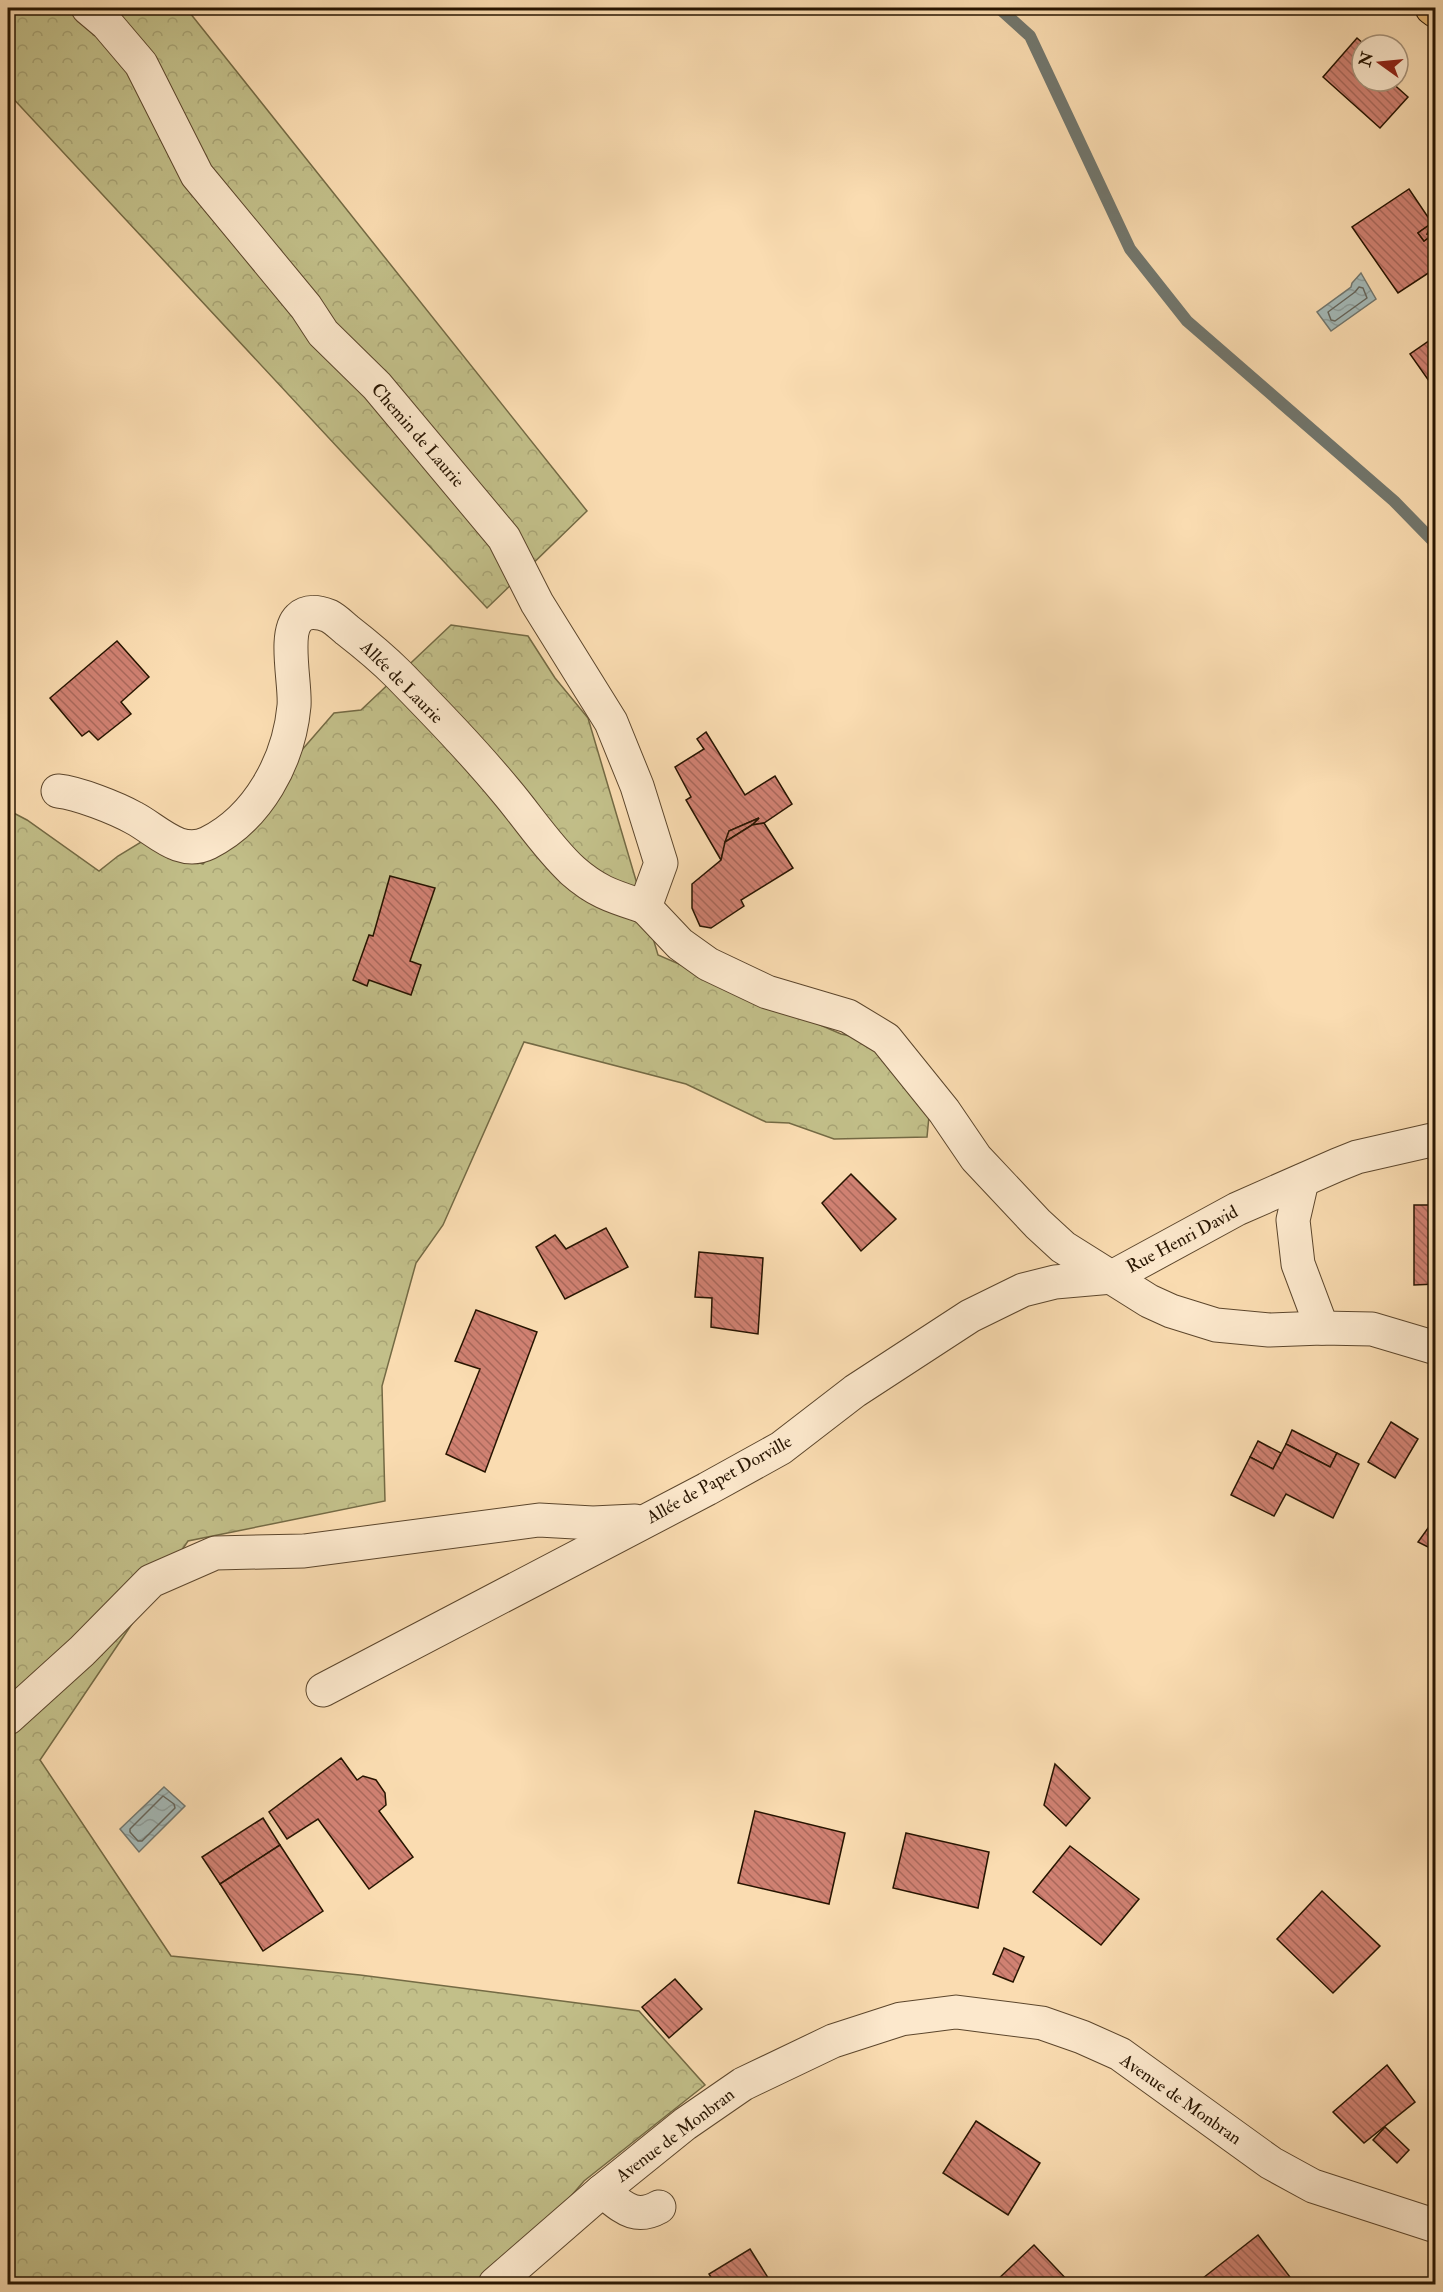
<svg xmlns="http://www.w3.org/2000/svg" width="1443" height="2292" font-family="'IM FELL Double Pica',serif">
<defs>
<pattern id="forest-crowns" width="20" height="18" patternUnits="userSpaceOnUse" patternTransform="scale(1.5)"><rect width="20" height="18" fill="#c2bf89"/><path d="M2 6a3 3 0 1 1 6 0M12 15a3 3 0 1 1 6 0" fill="none" stroke="#a7a374"/></pattern>
<pattern id="water-waves" width="16" height="10" patternUnits="userSpaceOnUse" patternTransform="scale(1.5)"><rect width="16" height="10" fill="#a4b9b7"/><path d="M0 5q4-4 8 0t8 0" fill="none" stroke="#8d9e9c"/></pattern>
<pattern id="building-back-hatch" width="6" height="6" patternUnits="userSpaceOnUse" patternTransform="scale(1.5)"><rect width="6" height="6" fill="#d08172"/><path d="M-1 5l2 2M0 0l6 6M5-1l2 2" fill="none" stroke="#a9685b"/></pattern>
</defs>
<rect width="100%" height="100%" fill="#fadcb1"/>
<filter id="stains"><feTurbulence type="fractalNoise" baseFrequency=".00333" numOctaves="4"/><feColorMatrix values="0 0 0 0 .2 0 0 0 0 .09 0 0 0 0 .02 0 0 0 .5 -.17"/></filter>
<radialGradient id="worn" r=".72"><stop offset=".6" stop-color="#630" stop-opacity="0"/><stop offset="1" stop-color="#630" stop-opacity=".3"/></radialGradient>
<g fill="url(#forest-crowns)" stroke="#746a44" stroke-width="1.5">
<polygon points="8,8 186,8 587,511 487,608 8,93"/>
<polygon points="451,625 528,636 555,678 588,718 658,955 841,1034 869,1040 929,1116 927,1137 834,1139 789,1123 766,1122 686,1084 524,1042 443,1225 416,1263 382,1386 385,1501 188,1541 40,1760 171,1956 360,1975 639,2011 705,2085 584,2181 495,2284 8,2284 8,810 27,820 99,871 118,856 141,842 203,864 334,713 361,710"/>
</g>
<g fill="url(#water-waves)" stroke="#72776e" stroke-width="1.5">
<polygon points="1361,273 1376,299 1331,331 1317,312 1351,287 1352,283"/>
<polygon points="164,1787 185,1806 139,1852 120,1829"/>
</g>
<g fill="none" stroke-linecap="round" stroke-linejoin="round">
<g stroke="#66665c" stroke-width="1.5">
<polygon points="1359,287 1363,288 1367,298 1335,321 1331,320 1328,312 1355,292"/>
<polygon points="163,1796 174,1804 175,1808 142,1841 138,1841 130,1832 130,1829"/>
</g>
<polyline stroke="#72776e" stroke-width="12" points="999,8 1030,36 1130,249 1187,321 1394,501 1436,544"/>
</g>
<g fill="url(#building-back-hatch)" stroke="#271400" stroke-width="1.5">
<polygon points="1357,38 1365,45 1362,45 1362,81 1390,81 1408,97 1380,128 1323,77"/>
<polygon points="1409,189 1432,223 1418,233 1424,241 1431,236 1436,242 1436,268 1398,293 1352,227"/>
<polygon points="1432,223 1427,234 1436,235 1436,242 1431,236 1424,241 1418,233"/>
<polygon points="1436,336 1436,391 1410,354"/>
<polygon points="117,641 149,677 121,702 131,714 98,740 89,731 82,736 50,698"/>
<polygon points="706,732 745,795 775,776 792,804 764,823 752,825 759,818 729,831 721,860 686,800 691,797 675,767 704,749 697,739"/>
<polygon points="759,818 752,825 725,842 729,831"/>
<polygon points="764,823 793,868 741,900 744,906 711,928 700,926 692,908 692,884 721,860 725,842 752,825"/>
<polygon points="390,876 435,888 410,961 421,965 411,995 369,980 367,986 353,980 369,935 373,936"/>
<polygon points="851,1174 896,1219 861,1251 822,1203"/>
<polygon points="1414,1205 1436,1205 1436,1284 1414,1285"/>
<polygon points="606,1228 628,1267 565,1299 536,1247 555,1235 566,1249"/>
<polygon points="699,1252 763,1258 758,1334 711,1327 712,1298 695,1297"/>
<polygon points="476,1310 537,1332 485,1472 446,1454 480,1369 455,1361"/>
<polygon points="1391,1422 1418,1439 1395,1478 1368,1462"/>
<polygon points="1292,1430 1337,1453 1330,1467 1286,1444"/>
<polygon points="1258,1441 1281,1453 1273,1469 1250,1457"/>
<polygon points="1286,1444 1330,1467 1337,1453 1359,1464 1333,1518 1286,1494 1274,1516 1231,1495 1250,1457 1273,1469"/>
<polygon points="1436,1517 1436,1551 1418,1542"/>
<polygon points="341,1758 357,1780 363,1776 376,1780 385,1793 386,1805 379,1811 413,1857 369,1889 318,1819 287,1839 269,1812"/>
<polygon points="1055,1764 1090,1798 1066,1826 1044,1805"/>
<polygon points="755,1811 845,1833 829,1904 738,1883"/>
<polygon points="263,1818 280,1845 220,1884 202,1857"/>
<polygon points="906,1833 989,1852 978,1908 893,1888"/>
<polygon points="280,1845 323,1911 263,1951 220,1884"/>
<polygon points="1070,1846 1139,1899 1101,1945 1033,1892"/>
<polygon points="1322,1891 1380,1946 1333,1993 1277,1939"/>
<polygon points="1004,1948 1024,1957 1013,1982 993,1974"/>
<polygon points="675,1979 702,2009 669,2038 642,2007"/>
<polygon points="1387,2065 1415,2102 1364,2143 1333,2112"/>
<polygon points="976,2121 1040,2163 1008,2215 943,2173"/>
<polygon points="1385,2127 1409,2150 1397,2163 1373,2140"/>
<polygon points="1258,2235 1290,2277 1281,2284 1209,2284 1203,2278"/>
<polygon points="1034,2245 1071,2284 997,2284 995,2282"/>
<polygon points="750,2249 772,2284 715,2284 709,2274"/>
</g>
<g fill="none" stroke-linecap="round" stroke-linejoin="round">
<g stroke="#5c462c" stroke-width="35">
<g id="minor">
<polyline points="88,8 107,24 141,64 197,175 306,307 323,333 377,386 504,538 537,603 611,722 637,786 661,863 645,907"/>
<path d="M 58,791 C 78,793 116,808 134,818 C 157,830 180,857 208,843 C 258,818 289,761 294,706 C 296,685 283,633 299,618 C 307,610 319,612 329,616 C 335,619 341,625 347,630 C 365,644 382,658 398,674 C 435,712 472,750 506,791 C 528,817 548,848 573,871 C 598,893 615,897 645,907"/>
<polyline points="645,907 680,944 708,964 767,992 848,1016 886,1039 944,1111 976,1158 1038,1224 1063,1247 1149,1301 1171,1311 1216,1325 1269,1330 1322,1328 1372,1329 1436,1348"/>
<polyline points="1302,1181 1293,1220 1298,1264 1322,1328"/>
<polyline points="323,1690 707,1489 781,1448 855,1391 970,1316 1023,1290 1055,1282 1112,1277 1237,1209 1337,1165 1357,1157 1436,1139"/>
<polyline points="8,1718 82,1651 151,1581 215,1553 304,1551 539,1520 593,1523 635,1521"/>
<path d="M 602,2191 C 622,2206 634,2221 659,2207"/>
<polyline points="495,2284 602,2191 685,2124 743,2084 833,2041 901,2019 956,2012 1042,2023 1082,2037 1120,2054 1271,2163 1313,2186 1436,2226"/>
</g>
</g>
<g stroke="#271400" stroke-width="35">
<polyline id="major" points="1432,8 1436,11"/>
</g>
<use href="#minor" stroke="#fce8cc" stroke-width="33"/>
<use href="#major" stroke="#edbe78" stroke-width="33"/>
</g>
<g text-anchor="middle" stroke-width="4.5" stroke-linejoin="round" paint-order="stroke">
<g font-size="18" fill="#271400" stroke="#fce8cc">
<text transform="translate(418 435) rotate(49)" y="6">Chemin de Laurie</text>
<text transform="translate(402 682) rotate(45)" y="6">Allée de Laurie</text>
<text transform="translate(1182 1239) rotate(-28)" y="6">Rue Henri David</text>
<text transform="translate(719 1479) rotate(-29)" y="6">Allée de Papet Dorville</text>
<text transform="translate(1181 2099) rotate(35)" y="6">Avenue de Monbran</text>
<text transform="translate(675 2135) rotate(-37)" y="6">Avenue de Monbran</text>
</g>
</g>
<rect width="1443" height="2292" fill="none" stroke="#fadcb1" stroke-width="30"/>
<rect x="9" y="9" width="1425" height="2274" fill="none" stroke="#271400" stroke-width="3"/>
<rect x="15" y="15" width="1413" height="2262" fill="none" stroke="#271400" stroke-width="1.5"/>
<g transform="translate(1380 63) rotate(285)"><circle r="28" fill="#fce8cc" stroke="#a7937a" stroke-width="1.5"/>
<path d="M0-4.5L10 22L0 15L-10 22Z" fill="#8f2418"/>
<text y="-9" font-size="16" font-weight="bold" text-anchor="middle" fill="#271400">N</text>
</g>
<rect width="100%" height="100%" filter="url(#stains)"/>
<rect width="100%" height="100%" fill="url(#worn)"/>
</svg>
